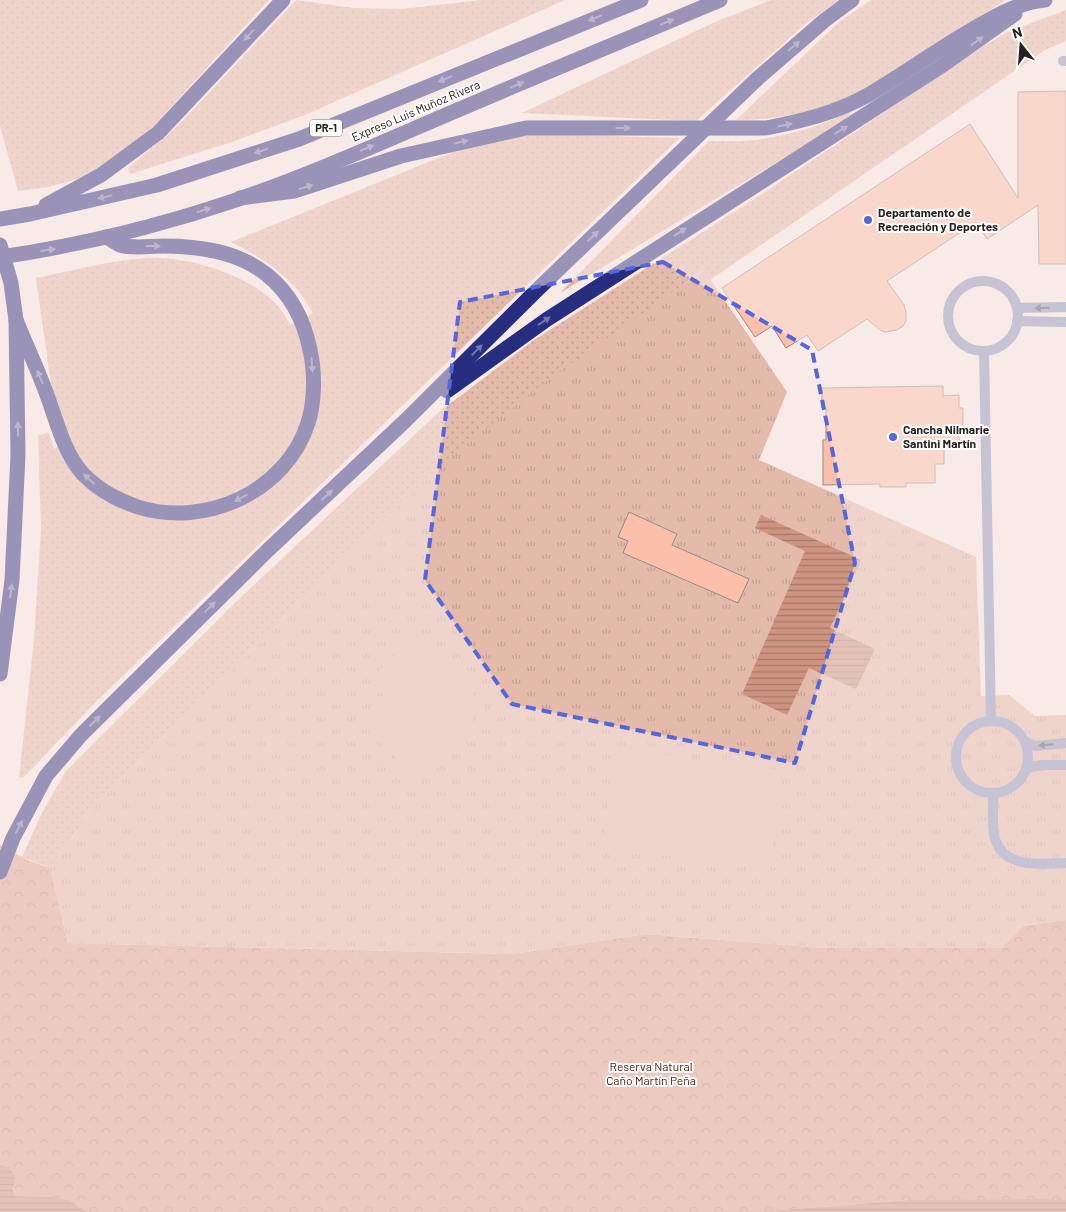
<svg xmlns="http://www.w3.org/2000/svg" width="1066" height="1212" font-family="Barlow,sans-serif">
<defs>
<pattern id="grass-dots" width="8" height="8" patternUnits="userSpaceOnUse" patternTransform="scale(1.25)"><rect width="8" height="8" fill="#e4baab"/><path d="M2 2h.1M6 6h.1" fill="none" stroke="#c3a093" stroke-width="1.8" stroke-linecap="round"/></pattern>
<pattern id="forest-crowns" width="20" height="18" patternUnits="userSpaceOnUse" patternTransform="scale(1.25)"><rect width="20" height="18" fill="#e0a590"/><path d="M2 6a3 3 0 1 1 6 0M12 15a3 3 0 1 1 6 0" fill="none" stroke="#b58675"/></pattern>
<pattern id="park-tufts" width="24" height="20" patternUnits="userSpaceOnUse" patternTransform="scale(1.25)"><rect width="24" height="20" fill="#e4baab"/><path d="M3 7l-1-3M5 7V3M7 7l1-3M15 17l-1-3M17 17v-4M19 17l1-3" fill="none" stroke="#c3a093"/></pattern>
<pattern id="water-rules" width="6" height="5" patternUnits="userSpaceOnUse" patternTransform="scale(1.25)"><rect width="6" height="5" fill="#cd947f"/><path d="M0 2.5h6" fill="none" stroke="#a67867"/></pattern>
</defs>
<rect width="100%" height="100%" fill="#f8eae6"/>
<g fill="url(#grass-dots)">
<polygon points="0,0 269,0 146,134 92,173 74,180 48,187 18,191 0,126"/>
<polygon points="296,0 353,8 401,9 483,0 565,0 307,114 232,142 130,174 128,168 177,127"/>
<polygon points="771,0 839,0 805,24 696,121 522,113 715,22"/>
<path d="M 871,0 L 1006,0 L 853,96 C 812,112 781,120 736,120 L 839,22 Z"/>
<polygon points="1066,10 1066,41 1045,50 710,280 703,270 446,460 97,803 50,868 22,857 41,815 65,772 242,596 439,412 534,340 759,196 982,47 1008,32"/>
<path d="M 849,112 L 853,116 L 560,293 L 709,141 C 725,141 741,142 756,140 C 789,135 820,127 849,112 Z"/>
<path d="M 533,134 L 679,138 L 93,705 L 24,777 L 19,778 L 34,639 L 41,529 L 38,435 L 49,433 L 54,449 L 70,439 L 59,413 L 51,384 L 36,278 C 71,271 108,261 145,258 C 184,255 243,273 272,300 C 280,307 285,316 290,325 L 313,313 C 307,304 302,294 295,287 C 277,267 255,254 231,242 L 468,146 Z"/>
</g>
<polygon fill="url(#forest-crowns)" points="0,845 27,860 50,868 68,943 512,954 646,934 824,948 1001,948 1023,926 1066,920 1066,1200 909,1200 756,1212 87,1212 68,1200 52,1197 15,1196 9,1167 0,1165"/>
<polygon fill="url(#park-tufts)" points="704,270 787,392 759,460 976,557 981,696 1009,695 1035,716 1066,715 1066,920 1023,926 1001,948 824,948 646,934 512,954 68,943 50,868 97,803 446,460 545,382"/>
<g fill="#e4baab">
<polygon points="416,634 486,707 414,777 365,727 390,702 369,680"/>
<polygon points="616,749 782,771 769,870 602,847"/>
</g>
<g fill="url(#water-rules)">
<polygon points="761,515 861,560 830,628 875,649 856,689 809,668 787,715 742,694 805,551 755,528"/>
<polygon points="0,1165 9,1167 15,1177 13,1189 15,1196 52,1197 69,1200 87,1212 0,1212"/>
<polygon points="1042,1199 1066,1200 1066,1212 756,1212 909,1200"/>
</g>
<g fill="#fcc0aa" stroke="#978b86">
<polygon points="1066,91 1066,264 1039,264 1038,205 987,239 976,222 887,281 904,305 906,312 906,321 903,326 897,330 885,332 880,330 867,319 818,351 807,335 786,348 772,326 755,337 722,288 970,124 1018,198 1018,92"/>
<polygon points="943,386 943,396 959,395 959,408 963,408 963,434 959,434 959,447 944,447 944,464 935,464 935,483 906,483 906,487 880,487 880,484 823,485 823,440 826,440 826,408 822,408 822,388"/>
<polygon points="629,512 677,534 672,545 749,579 738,603 623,553 628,541 618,537"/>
</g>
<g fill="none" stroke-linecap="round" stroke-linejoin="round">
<g stroke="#8b95be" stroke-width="10">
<polyline points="1063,61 1066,61"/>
<circle cx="983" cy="316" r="35"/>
<polyline points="1017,308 1066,307"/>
<polyline points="1017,321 1066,322"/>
<polyline points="984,351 991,721"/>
<circle cx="992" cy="757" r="36"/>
<polyline points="1026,742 1035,746 1066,743"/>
<polyline points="1027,768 1043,765 1066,765"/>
<path d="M 993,793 C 994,807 991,825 995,839 C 1004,869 1042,864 1066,863"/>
</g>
<g stroke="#272d7f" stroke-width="15">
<path d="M 240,198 L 294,191 L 401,156 L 526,128 L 766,128 C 802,121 836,113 868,95 C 902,75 934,52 968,32 C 993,17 1016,3 1045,0"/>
<polyline points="46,205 101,175 158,133 283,0"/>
<polyline points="0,219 30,214 157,185 299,139 641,0"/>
<polyline points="0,245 11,283 16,320 18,455 12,580 0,674"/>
<path d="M 0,257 C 83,245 160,226 239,199 C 309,175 378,144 446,115 C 537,76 628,38 720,0"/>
<path d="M 16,320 C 26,345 38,370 47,395 C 57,422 63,450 82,473 C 97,489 117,500 138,507 C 205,528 286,492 308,423 C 315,401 315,372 310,350 C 304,320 290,293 266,274 C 237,251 199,246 163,246 C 150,246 133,249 120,245 C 116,243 111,240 107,237"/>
<polyline points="447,391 546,320 943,65 1015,14"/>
<polyline points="0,872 13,838 46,776 81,735 267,551 405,421 538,289 757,79 825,20 852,0"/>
</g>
</g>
<defs><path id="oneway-solid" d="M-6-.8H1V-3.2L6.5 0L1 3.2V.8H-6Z" transform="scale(1.25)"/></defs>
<g fill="#7376ac">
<use href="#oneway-solid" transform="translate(595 18) rotate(158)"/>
<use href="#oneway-solid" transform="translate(667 22) rotate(-23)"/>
<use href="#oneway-solid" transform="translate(249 35) rotate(132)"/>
<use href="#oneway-solid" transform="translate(977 41) rotate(-36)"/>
<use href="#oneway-solid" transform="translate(794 46) rotate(-40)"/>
<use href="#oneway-solid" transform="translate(445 79) rotate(158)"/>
<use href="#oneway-solid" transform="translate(517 85) rotate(-23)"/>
<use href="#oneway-solid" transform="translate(785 125) rotate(-11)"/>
<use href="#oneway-solid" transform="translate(623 128)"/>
<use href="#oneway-solid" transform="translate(841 130) rotate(-32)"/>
<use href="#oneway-solid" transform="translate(461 142) rotate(-13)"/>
<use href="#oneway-solid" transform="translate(367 148) rotate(-23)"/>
<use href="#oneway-solid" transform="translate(261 151) rotate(162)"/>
<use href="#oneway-solid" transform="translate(306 187) rotate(-18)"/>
<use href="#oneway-solid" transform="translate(105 197) rotate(167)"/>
<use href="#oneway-solid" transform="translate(204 210) rotate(-18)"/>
<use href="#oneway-solid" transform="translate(680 232) rotate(-33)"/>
<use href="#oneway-solid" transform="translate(593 236) rotate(-43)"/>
<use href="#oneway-solid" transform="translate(153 246)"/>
<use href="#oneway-solid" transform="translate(48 250) rotate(-8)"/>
<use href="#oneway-solid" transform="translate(544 321) rotate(-34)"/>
<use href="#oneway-solid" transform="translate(477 350) rotate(-45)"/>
<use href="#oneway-solid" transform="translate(312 365) rotate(86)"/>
<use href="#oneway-solid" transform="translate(40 377) rotate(-112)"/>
<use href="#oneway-solid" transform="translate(18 429) rotate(-91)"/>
<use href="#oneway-solid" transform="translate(89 479) rotate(-137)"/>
<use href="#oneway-solid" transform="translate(327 495) rotate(-43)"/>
<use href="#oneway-solid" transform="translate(241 498) rotate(152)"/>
<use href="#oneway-solid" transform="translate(11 591) rotate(-83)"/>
<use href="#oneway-solid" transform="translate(210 607) rotate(-45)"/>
<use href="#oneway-solid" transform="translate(95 721) rotate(-45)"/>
<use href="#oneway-solid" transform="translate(19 827) rotate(-63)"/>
</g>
<g fill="#4e4f5f">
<use href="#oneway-solid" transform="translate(1042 308) rotate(179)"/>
<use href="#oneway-solid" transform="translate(1046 745) rotate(175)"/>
</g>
<path d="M0 0H1066V1212H0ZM 663,262 L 812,350 L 855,563 L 795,763 L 512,704 L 425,580 L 460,302 Z" fill="#f8eae6" fill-opacity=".55" fill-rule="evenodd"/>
<path fill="none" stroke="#5665dc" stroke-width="4" stroke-dasharray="10 6" stroke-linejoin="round" d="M 663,262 L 812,350 L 855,563 L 795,763 L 512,704 L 425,580 L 460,302 Z"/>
<g fill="#5665dc" stroke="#fff" stroke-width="2">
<circle cx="868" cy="220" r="5"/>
<circle cx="893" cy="437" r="5"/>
</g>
<g text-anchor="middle" stroke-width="4" stroke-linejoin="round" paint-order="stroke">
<rect fill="#fff" stroke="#676462" stroke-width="1" x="310" y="119.5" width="32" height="17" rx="4"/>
<g font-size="11" font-weight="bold" fill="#26211f">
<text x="326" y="132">PR-1</text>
</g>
<g font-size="12" fill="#26211f" stroke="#fff">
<text transform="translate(416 111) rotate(-23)" y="4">Expreso Luis Muñoz Rivera</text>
</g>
<g font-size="12" font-weight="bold" fill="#26211f" stroke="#fff" text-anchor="start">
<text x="878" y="217">Departamento de<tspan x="878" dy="14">Recreación y Deportes</tspan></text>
<text x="903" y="434">Cancha Nilmarie<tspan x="903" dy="14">Santini Martín</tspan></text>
</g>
<g font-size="12" fill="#4d1904" stroke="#fff">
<text x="651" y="1071">Reserva Natural<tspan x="651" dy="14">Caño Martín Peña</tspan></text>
</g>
</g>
<g transform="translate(1021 45) rotate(343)" stroke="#ffffff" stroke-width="4" paint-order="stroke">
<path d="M0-4L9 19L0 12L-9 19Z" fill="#26211f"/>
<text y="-8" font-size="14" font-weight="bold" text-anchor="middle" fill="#26211f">N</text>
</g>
</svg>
